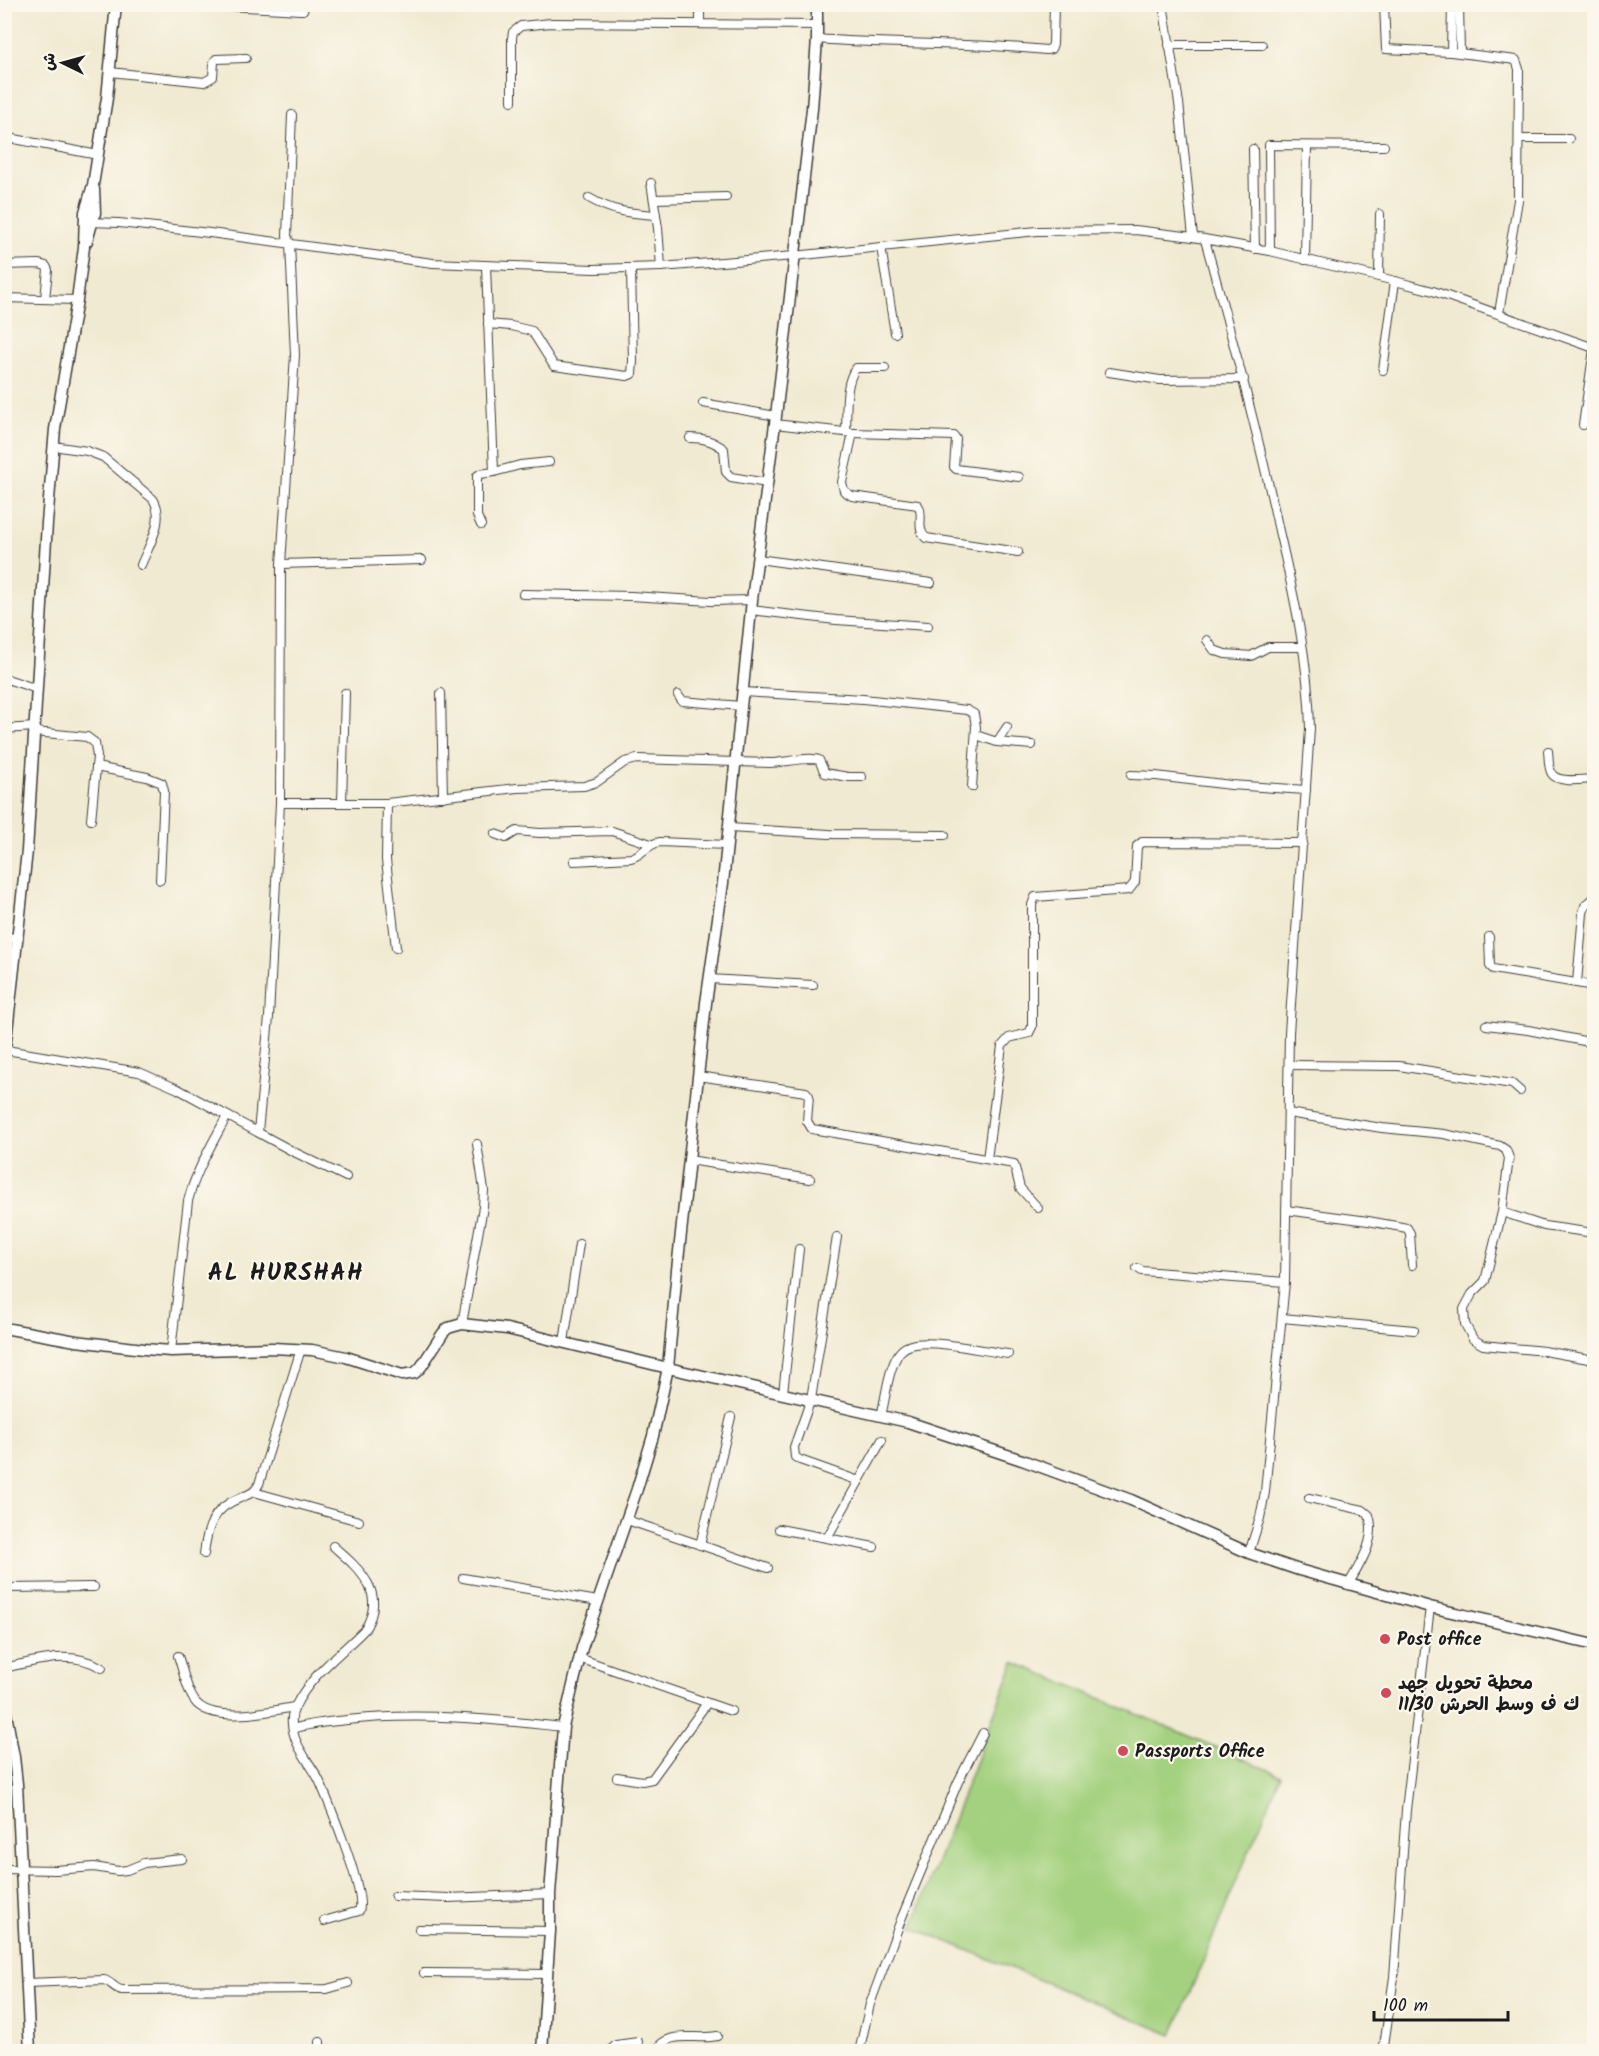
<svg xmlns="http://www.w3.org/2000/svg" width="1599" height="2056" font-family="Kalam,'Playpen Sans Arabic',sans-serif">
<rect width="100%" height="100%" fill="#fbf7ec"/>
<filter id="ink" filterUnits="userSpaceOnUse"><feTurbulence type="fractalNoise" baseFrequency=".0167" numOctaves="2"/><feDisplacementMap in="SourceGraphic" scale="12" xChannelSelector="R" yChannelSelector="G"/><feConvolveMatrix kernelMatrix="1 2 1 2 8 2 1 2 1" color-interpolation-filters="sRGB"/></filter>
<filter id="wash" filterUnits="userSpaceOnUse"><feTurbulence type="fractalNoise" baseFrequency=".008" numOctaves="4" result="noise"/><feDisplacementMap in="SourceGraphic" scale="24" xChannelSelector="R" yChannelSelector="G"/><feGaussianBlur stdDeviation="1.35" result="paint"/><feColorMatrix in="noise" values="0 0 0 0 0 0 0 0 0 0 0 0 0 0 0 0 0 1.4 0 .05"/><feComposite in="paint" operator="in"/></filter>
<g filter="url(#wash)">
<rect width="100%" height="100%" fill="#f1ead2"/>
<polygon fill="#a4d17f" stroke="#60764e" stroke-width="1.5" points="1014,1662 1281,1775 1172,2035 912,1927"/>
</g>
<g filter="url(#ink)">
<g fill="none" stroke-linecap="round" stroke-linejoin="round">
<g stroke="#3c3b37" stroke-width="10">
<g id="minor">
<polyline points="194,4 300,10 303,10 306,4"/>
<polyline points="700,4 700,24"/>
<polyline points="1163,4 1179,103 1193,237"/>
<polyline points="1384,4 1386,49 1451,52"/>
<polyline points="1452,4 1451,52 1516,60 1519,69 1518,200 1499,313"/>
<polyline points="1459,4 1460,53"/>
<path d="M 817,39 C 893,45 970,42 1046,50 L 1051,49 L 1053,44 L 1054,4"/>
<polyline points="1169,45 1262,45"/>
<polyline points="110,72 204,82 213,77 214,62 216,59 246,58"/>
<polyline points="512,101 512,38 513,32 521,26 551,23 817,25"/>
<polyline points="4,137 98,155"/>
<polyline points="1520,139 1569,139"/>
<polyline points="1253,149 1255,249"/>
<polyline points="651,183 658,228 661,267"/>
<path d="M 589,198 C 613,212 629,213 656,215"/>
<polyline points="654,199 726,197"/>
<polyline points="90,222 119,223 210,233 433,263 594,269 661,267 794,256 1037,231 1135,230 1193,237 1270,251 1395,281 1433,291 1594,348"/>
<path d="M 1205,240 C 1232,336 1258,433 1279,531 C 1294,595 1309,662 1310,729 L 1289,1033 L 1285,1282 L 1265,1492 L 1260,1518 L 1249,1553"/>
<polyline points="881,247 895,333"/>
<polyline points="1270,251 1269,145 1384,146"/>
<polyline points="1305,260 1307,146"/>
<polyline points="4,265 39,264 46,266 48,270 45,299"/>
<polyline points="1379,277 1380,214"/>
<polyline points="4,298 77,300"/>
<polyline points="488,324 511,326 532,331 554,366 627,376 632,374 633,361 631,269"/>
<polyline points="1383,370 1395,281"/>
<polyline points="1109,372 1160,380 1244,379"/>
<polyline points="703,403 776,416"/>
<path d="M 775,424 L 853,433 L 842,482 L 844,491 L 852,496 L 918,505 C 925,515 915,528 926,538 L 1018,552"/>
<polyline points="1583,425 1594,349"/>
<path d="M 846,432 C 847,413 844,383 856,368 L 885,368"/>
<polyline points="853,433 954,436 956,439 954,467 956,469 1019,477"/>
<path d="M 690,438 C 704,438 713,441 724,449 L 726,472 L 731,477 L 767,483"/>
<path d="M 53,446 L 87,451 L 103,457 L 153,499 C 166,519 149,545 141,565"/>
<polyline points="494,472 520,465 549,462"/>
<polyline points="481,525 477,516 477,476 480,474 494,472 486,266"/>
<polyline points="758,559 931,583"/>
<polyline points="281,564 422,560"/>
<polyline points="523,594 631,596 711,601 752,600"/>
<polyline points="751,610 836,620 928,626"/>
<polyline points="1207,640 1214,650 1225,654 1240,655 1251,656 1268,647 1302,647"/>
<polyline points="4,678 37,689"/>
<polyline points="743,692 863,699 967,710 974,714 976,727 972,787"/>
<polyline points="441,693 443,797"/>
<polyline points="678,695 682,701 741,706"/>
<polyline points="4,729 35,727"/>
<polyline points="35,732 87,737 95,743 97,757 91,820"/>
<polyline points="976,735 997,742 1007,727"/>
<polyline points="997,742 1032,745"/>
<path d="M 1548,751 C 1549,758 1548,768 1552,774 C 1559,784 1584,779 1594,779"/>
<polyline points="96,767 147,777 162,783 164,791 160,880"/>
<polyline points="1131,775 1156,776 1231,785 1306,790"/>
<path d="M 280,803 L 387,803 L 517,788 L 584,786 L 597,782 L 625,762 L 637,759 L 770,763 C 782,763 810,756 819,760 L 825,773 L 848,777 L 862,777"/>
<polyline points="342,803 345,693"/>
<polyline points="387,803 386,860 396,948"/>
<polyline points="729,828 829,834 945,835"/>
<polyline points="495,834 506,838 517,831 540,833 612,831 651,844"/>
<path d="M 574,861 L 631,858 C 642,855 647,844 660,842 L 726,845"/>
<polyline points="1489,937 1490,966 1493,969 1594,986"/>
<polyline points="4,938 19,937"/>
<polyline points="709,979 813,985"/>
<polyline points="1577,983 1583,913 1585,906 1594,898"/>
<polyline points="1486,1025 1528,1030 1594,1043"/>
<polyline points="6,1050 139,1072 178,1089 294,1152 346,1177"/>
<polyline points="1289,1065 1399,1066 1512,1084 1520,1091"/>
<polyline points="698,1076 806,1092 809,1096 807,1121 812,1129 1014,1164 1020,1188 1038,1208"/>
<polyline points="1288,1113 1382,1128 1444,1134 1500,1146 1506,1150 1509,1158 1502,1212 1485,1281 1472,1294 1464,1309 1465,1324 1473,1339 1483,1345 1544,1351 1594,1360"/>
<polyline points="258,1132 269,1017 280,803 281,564 295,355 290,243 287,236 292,115"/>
<polyline points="987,1159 1002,1046 1009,1038 1029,1033 1032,1027 1032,905 1035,897 1129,890 1135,882 1137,846 1142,842 1303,843"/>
<polyline points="689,1160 810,1179"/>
<polyline points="1286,1210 1368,1221 1407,1228 1410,1233 1412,1265"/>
<polyline points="1502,1212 1544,1226 1594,1233"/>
<polyline points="837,1237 811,1399 794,1447 795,1457 800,1460 859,1481"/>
<polyline points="1137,1268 1142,1271 1285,1282"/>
<polyline points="1282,1318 1414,1330"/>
<polyline points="462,1324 483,1207 484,1190 477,1144"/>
<polyline points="564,1342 579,1244"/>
<path d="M 171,1351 L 188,1201 C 196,1170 212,1144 227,1116"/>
<polyline points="783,1393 799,1249"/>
<path d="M 881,1416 C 886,1397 888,1369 899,1353 C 903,1348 909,1345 915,1344 C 937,1340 984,1351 1008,1354"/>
<polyline points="254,1492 359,1521"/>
<path d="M 1309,1498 L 1363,1510 L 1369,1515 C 1377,1540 1360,1564 1348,1585"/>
<polyline points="627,1520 768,1568"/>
<polyline points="779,1529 874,1547"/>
<polyline points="827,1538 882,1440"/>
<polyline points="700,1545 731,1417"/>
<path d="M 204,1554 C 207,1527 213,1508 240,1498 C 249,1494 255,1493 259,1484 L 301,1349"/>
<polyline points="463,1578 598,1601"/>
<polyline points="4,1588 94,1587"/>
<path d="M 178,1656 C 183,1670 186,1688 194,1700 C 210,1725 271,1711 294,1707"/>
<polyline points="579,1658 731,1711"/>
<path d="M 4,1668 C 38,1661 71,1649 102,1668"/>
<path d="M 293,1729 C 310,1723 329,1722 347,1720 C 419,1712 491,1719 563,1727"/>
<polyline points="617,1777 642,1781 652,1779 707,1703"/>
<polyline points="4,1869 56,1870 94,1867 118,1871 127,1870 144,1863 182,1859"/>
<polyline points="395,1896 448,1898 550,1894"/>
<path d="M 324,1921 L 359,1911 C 367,1895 329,1803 320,1782 C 313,1767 300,1753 295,1738 C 292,1729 290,1716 295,1707 C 310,1675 341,1654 365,1629 C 388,1592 358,1568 333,1546"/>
<polyline points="419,1929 550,1931"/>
<polyline points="424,1973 548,1974"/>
<path d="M 27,1983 L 104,1980 C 112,1982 114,1989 122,1990 L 327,1989 L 348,1983"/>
<polyline points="320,2042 320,2052"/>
<polyline points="4,2050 30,2050"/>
<polyline points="608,2052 616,2045 638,2042"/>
<path d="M 654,2052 C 669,2028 695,2041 717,2036"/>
<polyline points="859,2052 870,2004 902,1917 958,1782 983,1733"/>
<polyline points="1383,2052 1394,1977 1406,1810 1430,1607"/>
</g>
</g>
<g stroke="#3c3b37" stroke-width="13">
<g id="tertiary">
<polyline points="87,241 95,213 94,189"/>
<polyline points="4,1058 27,851 47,523 55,429 77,300 84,247 85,212 93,185 107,98 116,4"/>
<polyline points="4,1328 76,1341 144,1349 171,1351 272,1348 312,1350 346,1357 402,1375 415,1373 421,1367 443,1333 448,1328 462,1324 507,1329 668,1368 908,1422 1022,1460 1131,1500 1249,1553 1299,1570 1430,1607 1594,1645"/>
<polyline points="4,1703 14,1757 17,1784 30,2052"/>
<polyline points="542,2052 550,1931 550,1894 563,1727 582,1648 637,1489 653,1436 668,1368 677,1270 706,1003 723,883 752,600 776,416 812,109 817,39 817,4"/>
</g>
</g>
<use href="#minor" stroke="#fff" stroke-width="8"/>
<use href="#tertiary" stroke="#fff" stroke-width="10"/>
</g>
</g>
<g fill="#d1495b" stroke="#fbf7ec" stroke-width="2">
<circle cx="1385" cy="1639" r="6"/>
<circle cx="1386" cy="1693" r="6"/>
<circle cx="1123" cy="1751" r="6"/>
</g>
<g text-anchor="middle" stroke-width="4.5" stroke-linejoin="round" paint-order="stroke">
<g font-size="18" font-weight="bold" fill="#1c1c1c" stroke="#fbf7ec" text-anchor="start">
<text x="1397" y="1645">Post office</text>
<text x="1398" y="1689">محطة تحويل جهد<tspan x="1398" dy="21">11/30 ك ف وسط الحرش</tspan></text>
<text x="1135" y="1757">Passports Office</text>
</g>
<g font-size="24" font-weight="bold" letter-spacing="1.5" fill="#1c1c1c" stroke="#fbf7ec">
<text x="286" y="1280">AL HURSHAH</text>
</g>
</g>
<rect width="1599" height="2056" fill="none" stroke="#fbf7ec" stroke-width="24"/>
<g transform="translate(63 63) rotate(275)" stroke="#fbf7ec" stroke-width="4.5" paint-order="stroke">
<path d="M0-4.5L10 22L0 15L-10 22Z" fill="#1c1c1c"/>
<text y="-9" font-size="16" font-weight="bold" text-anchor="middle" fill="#1c1c1c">ش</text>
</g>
<path d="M1374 2011v9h134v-9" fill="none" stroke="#1c1c1c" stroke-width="3"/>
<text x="1383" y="2011" font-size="18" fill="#1c1c1c" stroke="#fbf7ec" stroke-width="4.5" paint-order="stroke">100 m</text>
</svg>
